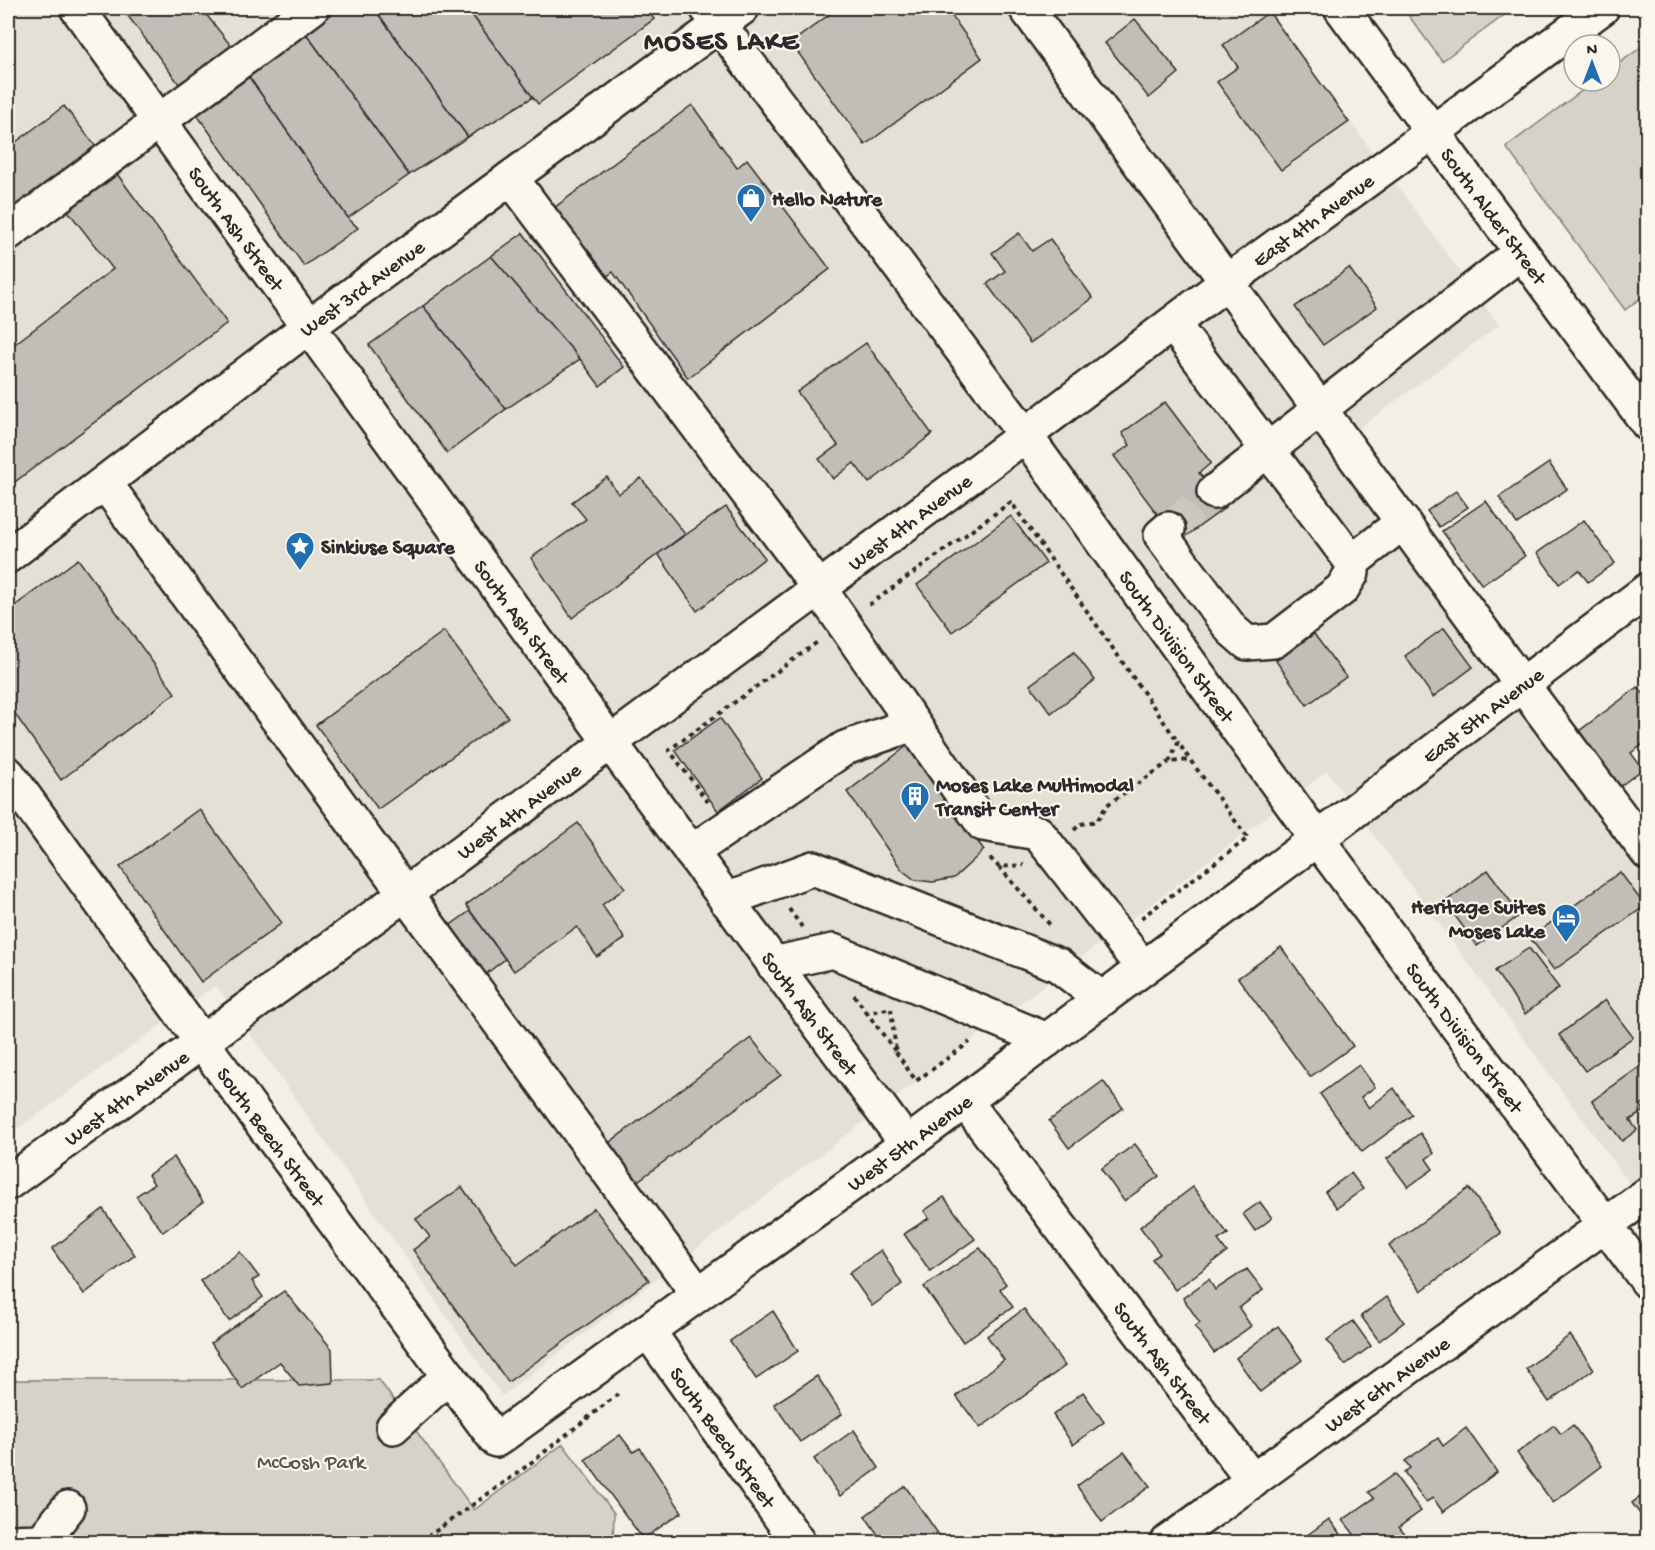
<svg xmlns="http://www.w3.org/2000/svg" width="1655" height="1550" font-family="'Gochi Hand',sans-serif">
<rect width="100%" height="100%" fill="#f3efe4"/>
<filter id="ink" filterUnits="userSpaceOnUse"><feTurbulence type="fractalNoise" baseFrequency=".0167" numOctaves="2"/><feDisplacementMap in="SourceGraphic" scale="12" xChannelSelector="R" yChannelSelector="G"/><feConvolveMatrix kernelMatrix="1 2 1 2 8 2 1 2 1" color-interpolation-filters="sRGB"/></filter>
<g filter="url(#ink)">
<polygon fill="#e4e0d6" points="8,8 1267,8 1499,325 1348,436 1647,863 1647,1207 1327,771 502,1396 216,985 8,1136"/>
<g fill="#d5d2c9" stroke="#807e7a" stroke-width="1.5">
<polygon points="1403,8 1514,8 1442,61"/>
<polygon points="1647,43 1647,293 1625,310 1506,147 1595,81 1610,81 1610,70"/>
<polygon points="8,1380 379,1380 474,1510 563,1444 614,1513 613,1542 8,1542"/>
</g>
<g fill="#c0beb6" stroke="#2b2b2b" stroke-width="1.5">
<polygon points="122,8 201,8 232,47 179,84"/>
<polygon points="323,8 374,8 468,137 409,175 299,24"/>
<polygon points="374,8 467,8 533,97 468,137"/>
<polygon points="467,8 646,8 654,19 538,104"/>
<polygon points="838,8 946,8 982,58 865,145 791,43"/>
<polygon points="1269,12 1349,122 1281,170 1217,82 1238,67 1223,45"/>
<polygon points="1135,19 1179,73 1149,98 1105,43"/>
<polygon points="299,24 409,175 348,218 242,67"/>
<polygon points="242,67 348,218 358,228 304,266 193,109"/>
<polygon points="692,105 737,168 747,159 830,269 688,378 613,272 598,282 546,214"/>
<polygon points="64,106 101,153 8,223 8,148"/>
<polygon points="117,174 227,323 8,487 8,349 113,269 68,211"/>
<polygon points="523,233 624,367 600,386 580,359 491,256"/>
<polygon points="1019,233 1032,251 1050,239 1093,298 1030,343 987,284 1005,271 992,253"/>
<polygon points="491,256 580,359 506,409 423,306"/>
<polygon points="1349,268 1377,307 1323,345 1295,307"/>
<polygon points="423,306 506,409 447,453 369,345"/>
<polygon points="866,343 932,434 869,483 854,463 833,479 819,459 838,445 797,392"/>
<polygon points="1165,402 1211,463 1199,473 1226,507 1178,542 1114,456 1130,445 1122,433"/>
<polygon points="1549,463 1567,489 1517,524 1499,497"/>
<polygon points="607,477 618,494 641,478 685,534 572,618 531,558 586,519 572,502"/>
<polygon points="1456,491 1468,507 1439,527 1427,511"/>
<polygon points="1486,501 1525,556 1482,585 1442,531"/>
<polygon points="726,507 765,558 697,611 658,554"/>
<polygon points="1011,516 1046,563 952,632 917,585"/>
<polygon points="1584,520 1615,563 1588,582 1579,570 1559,584 1537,553"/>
<polygon points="78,559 175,693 61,780 8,704 8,611"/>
<polygon points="1444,628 1473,667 1433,697 1405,656"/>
<polygon points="444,631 508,717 378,809 316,725"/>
<polygon points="1314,634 1346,677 1307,705 1276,661"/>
<polygon points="1074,652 1095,680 1051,713 1030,685"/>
<polygon points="1638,687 1648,699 1648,746 1645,743 1631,753 1643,769 1619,787 1579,731"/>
<polygon points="720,718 762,778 718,811 675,750"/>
<polygon points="907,746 984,850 954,878 933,882 915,880 902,870 847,792"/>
<polygon points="199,809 282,923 201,982 120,867"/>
<polygon points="578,823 625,888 602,905 625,939 597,957 577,927 514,971 466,905"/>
<polygon points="1488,870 1520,915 1477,946 1445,902"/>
<polygon points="1620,872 1645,906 1554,970 1530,938"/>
<polygon points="470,911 505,959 477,981 441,932"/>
<polygon points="1281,947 1353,1046 1310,1077 1238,978"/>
<polygon points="1529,948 1559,988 1525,1014 1495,971"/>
<polygon points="1605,1000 1633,1037 1585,1071 1559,1035"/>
<polygon points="751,1038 781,1075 631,1186 602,1148"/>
<polygon points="1648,1061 1648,1100 1641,1105 1644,1111 1630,1120 1637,1130 1622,1141 1592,1101"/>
<polygon points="1359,1065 1375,1087 1361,1097 1369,1108 1394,1088 1412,1115 1362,1152 1320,1094"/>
<polygon points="1103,1081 1123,1108 1069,1148 1049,1121"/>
<polygon points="1420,1133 1434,1153 1426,1159 1433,1169 1408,1187 1387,1159"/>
<polygon points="1135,1144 1159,1176 1124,1201 1101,1169"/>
<polygon points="174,1157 203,1202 163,1232 136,1196 154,1184 148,1175"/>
<polygon points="1351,1173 1363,1189 1337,1208 1325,1192"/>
<polygon points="462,1187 517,1265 594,1208 649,1280 508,1382 413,1250 430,1237 416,1219"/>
<polygon points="1193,1187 1228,1234 1218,1240 1227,1252 1175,1290 1152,1259 1160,1254 1140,1227"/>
<polygon points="1469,1188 1501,1233 1421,1291 1389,1246"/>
<polygon points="944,1197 975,1239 930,1271 904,1234 929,1218 924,1211"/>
<polygon points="1260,1202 1272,1218 1255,1231 1243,1214"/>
<polygon points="103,1209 135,1255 84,1294 52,1249"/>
<polygon points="980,1248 1006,1284 1000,1289 1013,1307 963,1342 924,1287"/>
<polygon points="881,1250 902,1284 872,1306 849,1273"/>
<polygon points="240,1252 259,1277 252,1281 263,1297 229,1321 200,1281"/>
<polygon points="1247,1269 1263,1290 1239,1308 1251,1326 1214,1353 1195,1327 1200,1323 1183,1298 1209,1279 1215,1290"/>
<polygon points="284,1291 332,1349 333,1383 299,1386 280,1362 242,1389 211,1343"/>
<polygon points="1387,1297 1404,1322 1379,1341 1361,1316"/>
<polygon points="1024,1309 1065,1366 980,1428 956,1396 1004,1360 987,1336"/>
<polygon points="773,1311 798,1351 756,1379 730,1341"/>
<polygon points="1353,1321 1371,1346 1345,1365 1327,1340"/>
<polygon points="1278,1326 1302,1360 1260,1392 1236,1358"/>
<polygon points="1570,1335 1594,1369 1549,1402 1526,1369"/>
<polygon points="817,1376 842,1414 800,1442 774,1404"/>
<polygon points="1083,1392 1104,1422 1073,1445 1053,1415"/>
<polygon points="1554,1425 1561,1434 1573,1425 1602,1466 1553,1503 1517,1453"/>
<polygon points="1466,1428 1497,1472 1443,1512 1433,1498 1426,1502 1404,1472 1410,1468 1405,1461 1438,1438 1443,1446"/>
<polygon points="854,1430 879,1468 840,1496 814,1459"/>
<polygon points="620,1435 633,1452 640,1448 682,1512 643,1539 585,1460"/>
<polygon points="1124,1452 1150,1486 1102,1522 1077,1486"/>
<polygon points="1394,1474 1421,1511 1399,1527 1410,1542 1360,1542 1343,1520 1374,1498 1369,1492"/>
<polygon points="905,1486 944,1542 883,1542 865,1516"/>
<polygon points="1648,1491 1648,1525 1632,1503"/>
<polygon points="1329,1519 1346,1542 1305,1542 1302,1539"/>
</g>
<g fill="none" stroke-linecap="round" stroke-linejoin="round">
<polyline stroke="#cbc8bf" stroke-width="33" stroke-dasharray="33 16" stroke-linecap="butt" points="1168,529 1214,492"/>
<g stroke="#2b2b2b" stroke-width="38">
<g id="minor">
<path id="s1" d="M 77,8 L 610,742 L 907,1144"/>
<polyline points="707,8 1025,435"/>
<polyline points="1026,8 1500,655 1648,853"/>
<polyline points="1433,132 1602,8"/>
<polyline points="511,178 819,588 983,824 1038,833 1143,968"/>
<polyline points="8,233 312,8"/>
<polyline points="105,483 698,1294"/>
<polyline points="1214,492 1521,252"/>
<polyline points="1168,529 1161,535 1232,630 1247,643 1274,641 1342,589 1352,573 1352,562 1173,324"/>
<polyline points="1352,562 1403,522"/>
<path id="s2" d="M 8,774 L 201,1041 L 496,1440 L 907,1144 L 1317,839"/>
<polyline points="691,852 845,748 913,724"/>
<polyline points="726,900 813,868 1058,965 1102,999"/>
<polyline points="773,964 833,951 1047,1040"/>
<path id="s3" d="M 965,1101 L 1253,1481"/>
<path id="s4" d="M 648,1331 L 798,1542"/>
<polyline points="393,1427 449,1376"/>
<polyline points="8,1542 42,1541 68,1508"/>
<path id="s5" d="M 1168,1542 L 1648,1194"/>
</g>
</g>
<g stroke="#2b2b2b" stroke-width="38">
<g id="major">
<path id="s6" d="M 1341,8 L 1648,424"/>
<path id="s7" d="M 1025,435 L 1317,839 L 1648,1282"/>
<path id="s8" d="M 8,556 L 308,327 L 742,8"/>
<path id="s9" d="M 1317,839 L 1648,590"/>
<path id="s10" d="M 8,1183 L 405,894 L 983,467 L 1227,282 L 1433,132"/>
</g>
</g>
<g stroke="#2b2b2b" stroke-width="4" stroke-dasharray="4.5 4.5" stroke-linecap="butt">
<polyline points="869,605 1011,502 1178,742"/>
<polyline points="708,802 669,750 819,641"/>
<polyline points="1074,830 1081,824 1097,821 1107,805 1169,762"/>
<polyline points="990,858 999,867 1024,865"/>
<polyline points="999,867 1052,927"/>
<polyline points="789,909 802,927"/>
<polyline points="1141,918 1248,838 1190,760 1169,762 1178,742 1190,760"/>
<polyline points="854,995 867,1013"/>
<polyline points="887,1009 867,1013 896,1052 891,1009"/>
<polyline points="896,1052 916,1081 970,1042"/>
<polyline points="420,1542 519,1472 618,1394"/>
</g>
<use href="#minor" stroke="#fbf7ec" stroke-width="33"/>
<use href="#major" stroke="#fbf7ec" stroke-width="33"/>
</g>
</g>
<defs>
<g id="shop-pin" transform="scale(1.5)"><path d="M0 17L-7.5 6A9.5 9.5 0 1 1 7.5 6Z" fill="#1f6fb2" stroke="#fbf7ec"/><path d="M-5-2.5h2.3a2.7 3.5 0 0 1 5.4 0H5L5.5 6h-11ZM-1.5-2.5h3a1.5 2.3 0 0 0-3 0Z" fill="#fff"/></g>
<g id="sight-pin" transform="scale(1.5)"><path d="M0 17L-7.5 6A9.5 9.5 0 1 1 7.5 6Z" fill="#1f6fb2" stroke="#fbf7ec"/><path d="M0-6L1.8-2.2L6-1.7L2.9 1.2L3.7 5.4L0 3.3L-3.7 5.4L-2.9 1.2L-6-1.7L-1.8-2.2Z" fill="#fff"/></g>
<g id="building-pin" transform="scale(1.5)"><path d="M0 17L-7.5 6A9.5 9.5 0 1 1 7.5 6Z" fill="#1f6fb2" stroke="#fbf7ec"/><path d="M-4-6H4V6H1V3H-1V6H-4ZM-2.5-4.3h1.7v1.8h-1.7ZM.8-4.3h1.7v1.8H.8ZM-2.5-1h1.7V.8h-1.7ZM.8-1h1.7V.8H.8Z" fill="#fff"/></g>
<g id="hotel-pin" transform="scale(1.5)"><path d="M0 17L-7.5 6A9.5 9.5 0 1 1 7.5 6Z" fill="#1f6fb2" stroke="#fbf7ec"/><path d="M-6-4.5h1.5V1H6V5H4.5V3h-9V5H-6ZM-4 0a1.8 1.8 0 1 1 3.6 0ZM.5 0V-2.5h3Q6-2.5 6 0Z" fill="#fff"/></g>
</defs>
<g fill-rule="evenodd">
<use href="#shop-pin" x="751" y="198"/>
<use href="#sight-pin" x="300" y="546"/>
<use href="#building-pin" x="915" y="796"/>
<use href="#hotel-pin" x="1566" y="918"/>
</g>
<g text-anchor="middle" stroke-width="4.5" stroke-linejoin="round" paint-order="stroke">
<g font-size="21" font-weight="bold" fill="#2b2b2b" stroke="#fbf7ec" text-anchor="start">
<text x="772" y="205">Hello Nature</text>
<text x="321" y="553">Sinkiuse Square</text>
<text x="936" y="791">Moses Lake Multimodal<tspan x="936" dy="24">Transit Center</tspan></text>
<text x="1545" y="913" text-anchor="end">Heritage Suites<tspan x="1545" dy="24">Moses Lake</tspan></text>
</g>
<g font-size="21" fill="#2b2b2b" stroke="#fbf7ec">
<text dy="7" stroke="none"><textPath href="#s6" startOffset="258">South Alder Street</textPath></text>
<text dy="7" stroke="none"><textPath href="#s10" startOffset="1622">East 4th Avenue</textPath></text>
<text dy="7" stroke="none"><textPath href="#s1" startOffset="272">South Ash Street</textPath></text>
<text dy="7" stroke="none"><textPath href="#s8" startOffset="444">West 3rd Avenue</textPath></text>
<text dy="7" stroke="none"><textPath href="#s10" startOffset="1118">West 4th Avenue</textPath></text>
<text dy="7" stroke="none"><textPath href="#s1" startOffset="758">South Ash Street</textPath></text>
<text dy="7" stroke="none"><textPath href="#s7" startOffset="260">South Division Street</textPath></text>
<text dy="7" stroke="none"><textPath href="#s9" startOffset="207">East 5th Avenue</textPath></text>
<text dy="7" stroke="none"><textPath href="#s10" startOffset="632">West 4th Avenue</textPath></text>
<text dy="7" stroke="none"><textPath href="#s1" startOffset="1244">South Ash Street</textPath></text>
<text dy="7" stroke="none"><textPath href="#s7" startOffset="746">South Division Street</textPath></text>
<text dy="7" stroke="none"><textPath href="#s10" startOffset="146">West 4th Avenue</textPath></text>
<text dy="7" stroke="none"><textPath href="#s2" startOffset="448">South Beech Street</textPath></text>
<text dy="7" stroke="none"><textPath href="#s2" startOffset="1335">West 5th Avenue</textPath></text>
<text dy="7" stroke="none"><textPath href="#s3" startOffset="328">South Ash Street</textPath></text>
<text dy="7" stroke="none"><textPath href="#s5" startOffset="270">West 6th Avenue</textPath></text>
<text dy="7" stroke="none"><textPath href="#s4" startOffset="130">South Beech Street</textPath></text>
</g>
<g font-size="21" fill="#565552" stroke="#fbf7ec">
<text x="311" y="1468">McCosh Park</text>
</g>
<g font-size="27" font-weight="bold" letter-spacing="1.5" fill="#2b2b2b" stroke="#fbf7ec">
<text x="722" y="49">MOSES LAKE</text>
</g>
</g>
<rect width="1655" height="1550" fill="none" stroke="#fbf7ec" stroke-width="30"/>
<rect x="15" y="15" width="1625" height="1520" fill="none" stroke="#2b2b2b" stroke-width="2" filter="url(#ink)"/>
<g transform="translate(1592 63)"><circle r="28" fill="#fbf7ec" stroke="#a8a59f" stroke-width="1.5"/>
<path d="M0-4.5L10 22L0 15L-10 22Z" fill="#1f6fb2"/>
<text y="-9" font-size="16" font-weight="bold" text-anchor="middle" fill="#2b2b2b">N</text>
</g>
</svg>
